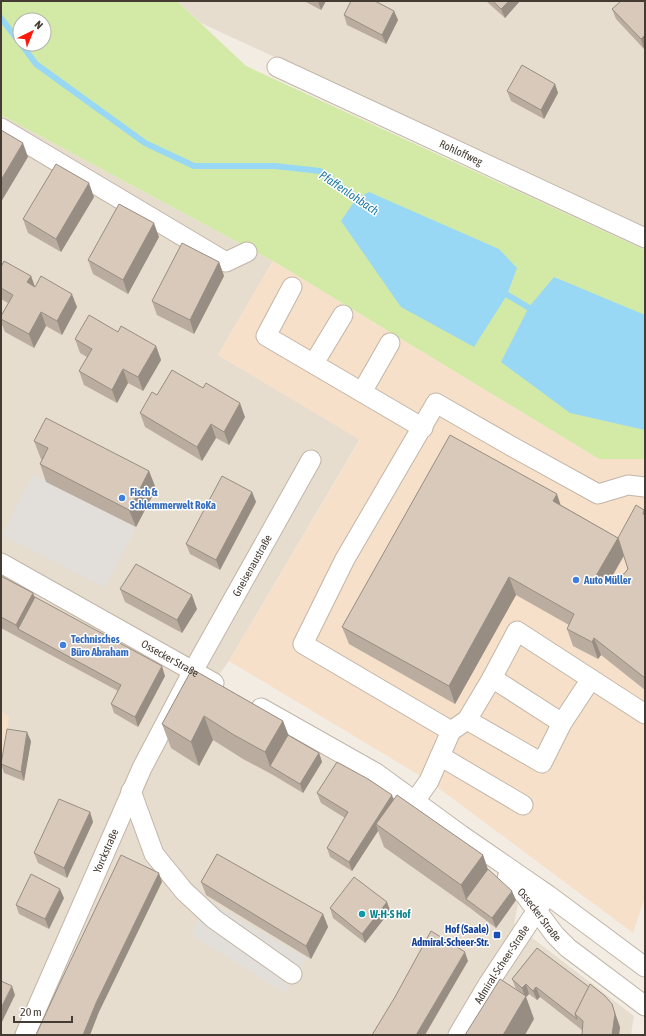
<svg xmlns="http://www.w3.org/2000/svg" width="646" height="1036" font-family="'Asap Condensed',sans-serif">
<rect width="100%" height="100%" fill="#f2ece2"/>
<g fill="#e7ddcf">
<polygon points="177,1 645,1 645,229 201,23"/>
<polygon points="1,115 273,261 218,355 360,439 229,661 209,688 367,778 519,899 514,924 634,1016 631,1035 1,1035"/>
</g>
<g fill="#f7e0ca">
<polygon points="273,261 599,459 645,459 645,897 633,933 429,781 229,661 360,440 218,355"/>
<polygon points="1,711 9,717 1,777"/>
</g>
<path fill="#d3eaa7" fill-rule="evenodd" d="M 1,1 L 177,1 L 246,66 L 645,250 L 645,459 L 599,459 L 273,261 L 1,115 ZM 20,20 L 44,20 L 44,44 L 20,44 Z"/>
<g fill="#e2dfdb">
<polygon points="33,474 136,527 105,588 2,535"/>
<polygon points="205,899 306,958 285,993 192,935"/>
</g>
<g fill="#98d8f5">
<polygon points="369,192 499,249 517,268 507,295 474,347 401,307 341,221 356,199"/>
<polygon points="554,277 645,315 645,430 570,413 501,362 529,307"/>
</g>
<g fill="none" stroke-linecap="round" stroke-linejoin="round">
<g stroke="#98d8f5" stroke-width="6">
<polyline points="1,18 20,43"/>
<polyline points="21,44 36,64 145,143 194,166 275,166 320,171 363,203"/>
<polyline points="501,291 536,312"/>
</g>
<g stroke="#c1b5a7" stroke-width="21">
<g id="minor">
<path id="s1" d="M 277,67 L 645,238"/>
<polyline points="1,128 226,262 247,252"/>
<polyline points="292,287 266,336 423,428"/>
<polyline points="314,363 343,315"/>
<polyline points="362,392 390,343"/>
<path id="s2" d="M 1,563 L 214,683"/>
<polyline points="492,678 562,723"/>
<polyline points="261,708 376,773 461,835 548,895 645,967"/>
<polyline points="467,720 542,763 562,723 591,679"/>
<polyline points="451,731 467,720 492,678 517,631 645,714"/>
<polyline points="440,756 523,805"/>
<polyline points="131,791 154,854 184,891 214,919 292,974"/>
<polyline points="415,801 429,781 451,731 303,644 345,559 436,403 511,446 598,494 628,485 645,487"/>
<path id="s3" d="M 507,878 L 525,895 L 555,935 L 568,948 L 645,1006"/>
<path id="s4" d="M 25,1035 L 142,768 L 193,671 L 311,460"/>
<path id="s5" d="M 458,1035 L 487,986 L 543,901"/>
</g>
</g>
<use href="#minor" stroke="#fff" stroke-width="19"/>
</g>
<g fill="#baada0" fill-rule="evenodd">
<polygon points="304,1 326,1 321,10"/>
<polygon points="486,1 520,1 505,18"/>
<polygon points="645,1 645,48 644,49 616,19 612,9"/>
<polygon points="394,11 398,20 386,44 347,25 344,15"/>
<polygon points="555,84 558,93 544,119 511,101 507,91"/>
<polygon points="94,197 61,252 28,233 23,219"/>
<polygon points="159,237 128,294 93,274 88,260"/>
<polygon points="219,262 224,276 194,334 157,315 152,301"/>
<polygon points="1,267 31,276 35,287 77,307 62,335 46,326 34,348 5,332 1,322 1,316 8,303 1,299"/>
<polygon points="118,332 156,346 161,360 143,391 128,383 117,403 84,385 79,371 87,357 80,353 75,339"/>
<polygon points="203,388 245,417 229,445 216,438 202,461 145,427 140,413 157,395"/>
<polygon points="34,441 149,471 156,489 136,527 46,482 40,464 42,459 41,459"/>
<polygon points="252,492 256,502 220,570 190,554 186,544"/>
<path d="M 561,505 L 618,538 L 644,510 L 645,512 L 645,690 L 601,655 L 598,659 L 573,646 L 567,629 L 569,625 L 516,595 L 455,704 L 349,644 L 342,627 ZM 624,556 L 628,569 L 624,574 L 612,577 Z"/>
<polygon points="1,576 33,593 35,597 165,676 138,727 114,713 111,704 118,691 1,628"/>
<polygon points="120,589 197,609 182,633 125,602"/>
<polygon points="192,669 283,721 288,735 319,753 322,762 303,793 273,775 243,759 213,740 199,766 171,748 162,724"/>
<polygon points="31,741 24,781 4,773 1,764 1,762"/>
<polygon points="317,793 393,800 483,855 488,869 516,900 496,928 470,908 384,847 378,831 352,871 330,857 327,848 345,818 321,803"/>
<polygon points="90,812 93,822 67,878 38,863 34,853"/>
<polygon points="201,882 323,914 328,927 311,959 206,895"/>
<polygon points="64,898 49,929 19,914 16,905"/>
<polygon points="387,902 390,911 365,943 333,918 330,908"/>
<polygon points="537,948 620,1027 619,1035 582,1035 582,1030 540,997 537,1000 529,994 526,997 534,1019 518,990 516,989 512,979"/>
</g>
<g fill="#978d82">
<polygon points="318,1 326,1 321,10"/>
<polygon points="509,1 520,1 505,18 501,9"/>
<polygon points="394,11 398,20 386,44 382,35"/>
<polygon points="645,35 645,48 644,49 641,39"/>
<polygon points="555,84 558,93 544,119 541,110"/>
<polygon points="23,143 28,157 1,202 1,180"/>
<polygon points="89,183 94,197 61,252 56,239"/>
<polygon points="154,223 159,237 128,294 123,280"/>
<polygon points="219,262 224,276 194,334 190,320"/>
<polygon points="31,276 36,290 27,282"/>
<polygon points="72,294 77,307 62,335 57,321"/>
<polygon points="41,312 46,326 34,348 29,334"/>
<polygon points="156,346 161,360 143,391 138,377"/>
<polygon points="123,369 128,383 117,403 112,390"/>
<polygon points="240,403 245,417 229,445 224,432"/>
<polygon points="211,424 216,438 202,461 197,447"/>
<polygon points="149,471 156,489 136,527 129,510"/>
<polygon points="252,492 256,502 220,570 216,560"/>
<polygon points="557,494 563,512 553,501"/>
<polygon points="618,538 624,555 599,599 593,581"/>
<polygon points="509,577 516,595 455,704 449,686"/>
<polygon points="33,593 38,607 18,629 16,625"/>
<polygon points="192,595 197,609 182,633 177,620"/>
<polygon points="594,638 601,655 598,659 592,642"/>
<polygon points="162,666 165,676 138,727 135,717"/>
<polygon points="204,716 213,740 199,766 191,742"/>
<polygon points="283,721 292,744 270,766 265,752"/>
<polygon points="27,732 31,741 24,781 21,772"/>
<polygon points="319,753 322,762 303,793 300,784"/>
<polygon points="392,795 395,805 376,824 378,831 352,871 349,862"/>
<polygon points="90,812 93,822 67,878 64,868"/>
<polygon points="483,855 491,879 466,899 461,885"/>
<polygon points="159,873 162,882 99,1012 90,1035 83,1035 96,1003"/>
<polygon points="60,889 64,898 49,929 45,919"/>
<polygon points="512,891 516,900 496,928 492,918"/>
<polygon points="387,902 390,911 365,943 362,934"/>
<polygon points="323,914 328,927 311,959 306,946"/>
<polygon points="465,952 468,961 425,1035 416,1035"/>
<polygon points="526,984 529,994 526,997 534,1019 525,1035 503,1035 525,997 522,988"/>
<polygon points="12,986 15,995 1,1024 1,1008"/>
<polygon points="536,987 540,997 537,1000 533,991"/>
<polygon points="612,1004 620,1027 619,1035 612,1035"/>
</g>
<g fill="#d8c9ba" stroke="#978d82" fill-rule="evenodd">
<polygon points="351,1 375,1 394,11 382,35 344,15"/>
<polygon points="493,1 509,1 501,9"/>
<polygon points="621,1 645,1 645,35 641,39 612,9"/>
<polygon points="522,65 555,84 541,110 507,91"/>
<polygon points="1,130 23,143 1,180"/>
<polygon points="56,164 89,183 56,239 23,219"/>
<polygon points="119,204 154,223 123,280 88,260"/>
<polygon points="182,243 219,262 190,320 152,301"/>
<polygon points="4,261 31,276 27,282 35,287 41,276 72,294 57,321 41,312 29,334 1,319 1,316 13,295 1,288 1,267"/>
<polygon points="89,315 118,332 121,326 156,346 138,377 123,369 112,390 79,371 92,349 75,339"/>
<polygon points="172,370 203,388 206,383 240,403 224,432 211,424 197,447 140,413 152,392 157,395"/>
<polygon points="46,418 149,471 129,510 40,464 48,448 34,441"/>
<path d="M 450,435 L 557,494 L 553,501 L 618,538 L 636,505 L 644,510 L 643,514 L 645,515 L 645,678 L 594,638 L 592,642 L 567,629 L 574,614 L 509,577 L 449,686 L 342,627 ZM 618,538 L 628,569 L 624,574 L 593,581 Z"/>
<polygon points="222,476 252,492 216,560 186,544"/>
<polygon points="136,564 192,595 177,620 120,589"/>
<polygon points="1,576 33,593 16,625 1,617"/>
<polygon points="35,597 162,666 135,717 111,704 121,685 18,629"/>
<polygon points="192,669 283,721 265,752 234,735 204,716 191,742 162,724"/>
<polygon points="7,729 27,732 21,772 1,764"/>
<polygon points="288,735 319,753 300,784 270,766"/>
<polygon points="337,762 368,779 392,795 349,862 327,848 348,812 317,793"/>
<polygon points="397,795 483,855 461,885 376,824"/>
<polygon points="59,799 90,812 64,868 34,853"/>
<polygon points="217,854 323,914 306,946 201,882"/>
<polygon points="121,855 159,873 96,1003 83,1035 36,1035 59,985"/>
<polygon points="488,869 512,891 492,918 466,899"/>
<polygon points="31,874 60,889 45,919 16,905"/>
<polygon points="354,877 387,902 362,934 330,908"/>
<polygon points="431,931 465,952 416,1035 372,1035 395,997"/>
<polygon points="537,948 589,987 575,1014 577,1019 536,987 533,991 526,984 522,988 512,979"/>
<polygon points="500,979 526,996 503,1035 465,1035"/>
<polygon points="1,981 12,986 1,1008"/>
<polygon points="590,984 605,996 612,1004 615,1014 612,1035 582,1035 583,1021 575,1014"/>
</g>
<g fill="#3f7fe0" stroke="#fff" stroke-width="1.5">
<circle cx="122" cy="498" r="4"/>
<circle cx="576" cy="580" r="4"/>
<circle cx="63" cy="645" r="4"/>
</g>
<circle fill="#0f9aa8" stroke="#fff" stroke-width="1.5" cx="362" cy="914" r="4"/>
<rect fill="#1a4fb4" stroke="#fff" stroke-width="1.5" x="493" y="931" width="8" height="8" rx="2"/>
<g text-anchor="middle" stroke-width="3" stroke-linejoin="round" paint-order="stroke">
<g font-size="11" fill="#443b32" stroke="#fff">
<text dy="4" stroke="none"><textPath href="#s1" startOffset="203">Rohloffweg</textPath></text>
<text dy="4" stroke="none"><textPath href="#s4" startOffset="522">Gneisenaustraße</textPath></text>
<text dy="4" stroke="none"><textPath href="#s2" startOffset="194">Ossecker Straße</textPath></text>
<text dy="4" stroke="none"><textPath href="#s4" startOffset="201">Yorckstraße</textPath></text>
<text dy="4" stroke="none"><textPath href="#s3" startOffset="49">Ossecker Straße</textPath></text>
<text dy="4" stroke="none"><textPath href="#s5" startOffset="83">Admiral-Scheer-Straße</textPath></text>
</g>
<g font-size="11" font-weight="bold" fill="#366cbe" stroke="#fff" text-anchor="start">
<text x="130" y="496">Fisch &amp;<tspan x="130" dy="13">Schlemmerwelt RoKa</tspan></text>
<text x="584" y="584">Auto Müller</text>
<text x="71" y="643">Technisches<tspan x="71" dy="13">Büro Abraham</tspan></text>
</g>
<g font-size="11" font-weight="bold" fill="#0d838f" stroke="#fff" text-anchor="start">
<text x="370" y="918">W-H-S Hof</text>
</g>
<g font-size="11" font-weight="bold" fill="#164399" stroke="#fff" text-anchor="end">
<text x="489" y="933">Hof (Saale)<tspan x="489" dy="13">Admiral-Scheer-Str.</tspan></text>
</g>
<g font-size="12" font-style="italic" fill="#237ba6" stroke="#fff">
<text transform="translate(349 193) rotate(34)" y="4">Pfaffenlohbach</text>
</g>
</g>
<rect width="646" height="1036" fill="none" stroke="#443b32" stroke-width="4"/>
<g transform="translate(32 32) rotate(43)"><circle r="19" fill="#ffffff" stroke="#b4b1ad"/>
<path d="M0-3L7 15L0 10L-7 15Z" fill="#ff180c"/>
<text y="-6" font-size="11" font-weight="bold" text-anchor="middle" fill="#443b32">N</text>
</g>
<path d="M14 1016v6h58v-6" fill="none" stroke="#443b32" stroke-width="2"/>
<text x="20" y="1016" font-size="12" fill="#443b32" stroke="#ffffff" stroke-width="3" paint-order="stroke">20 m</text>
</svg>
